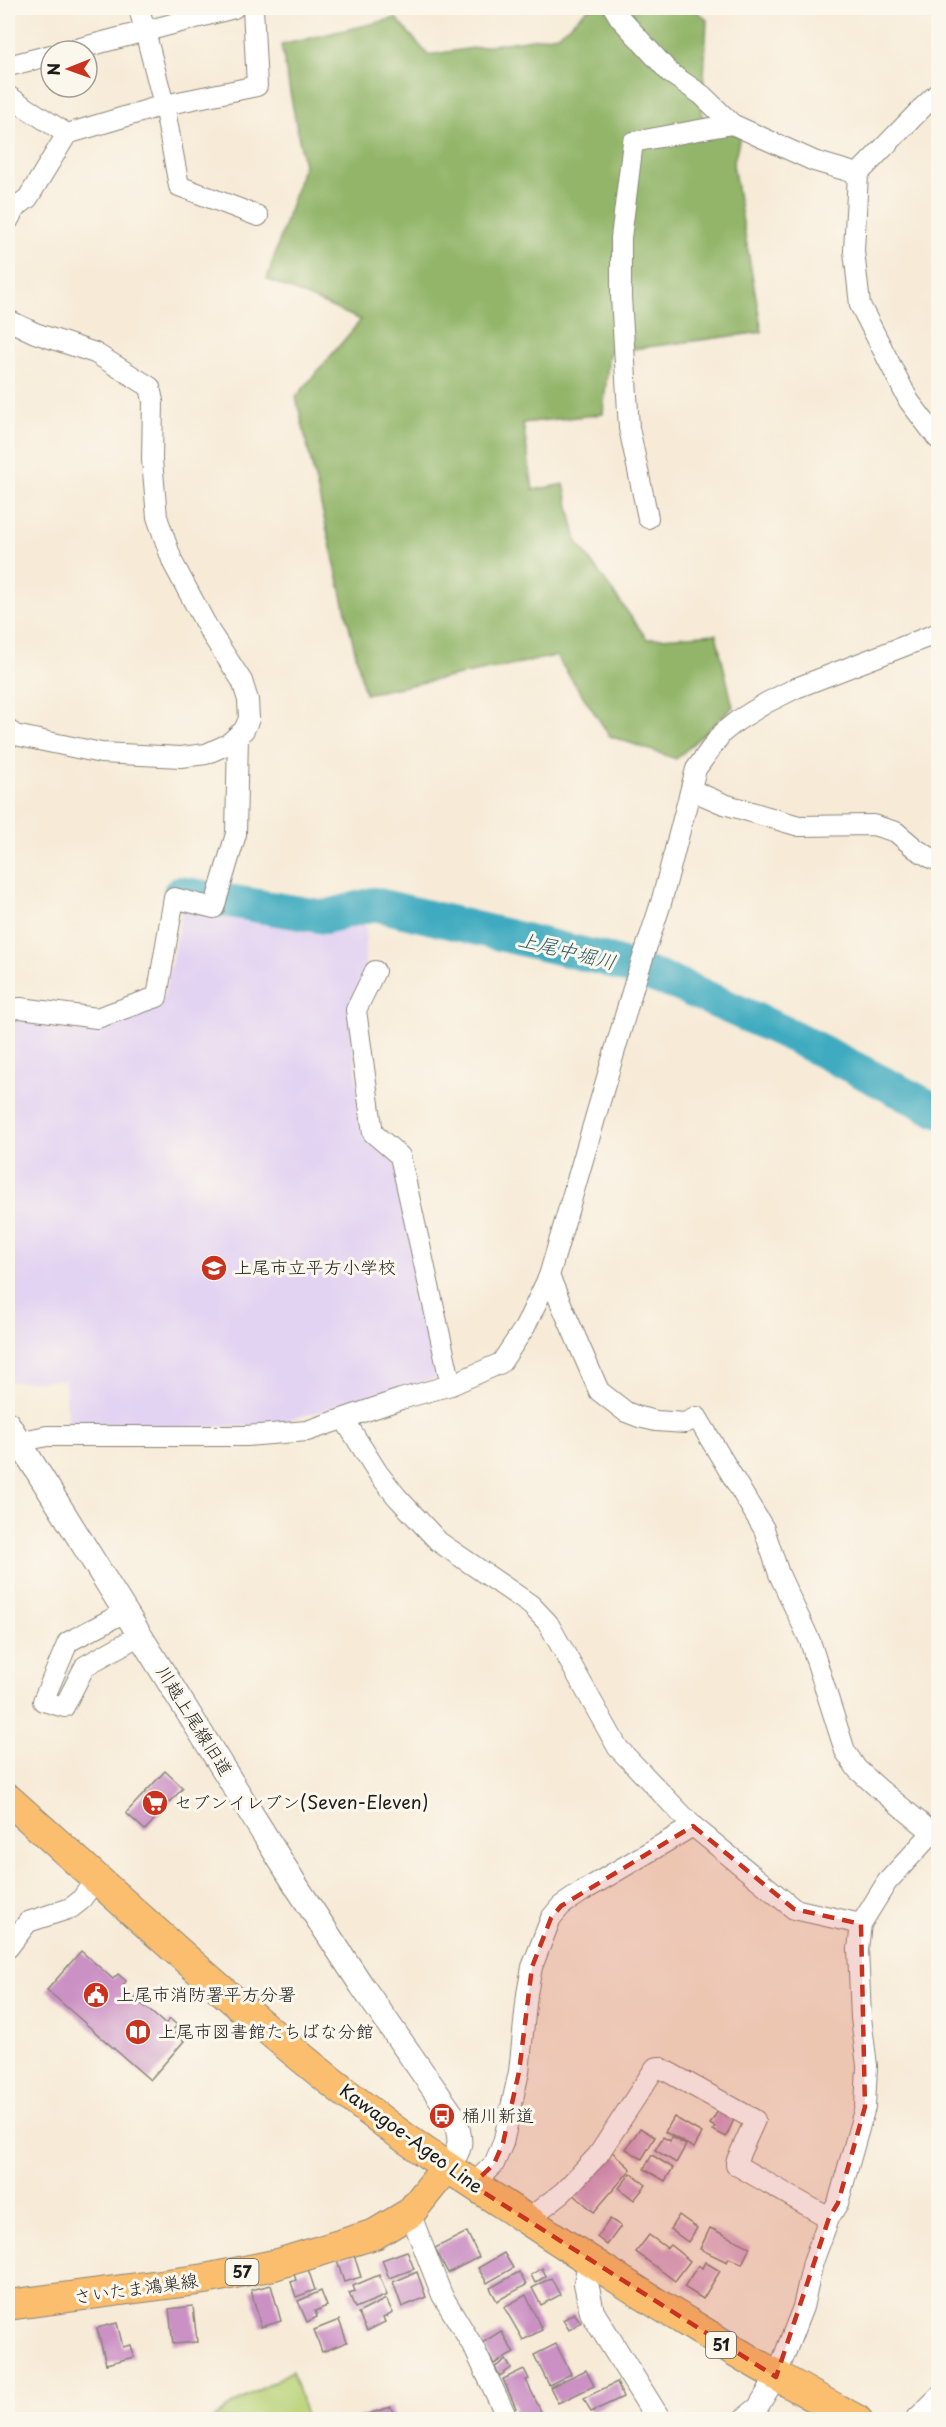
<svg xmlns="http://www.w3.org/2000/svg" width="946" height="2427" font-family="'Playpen Sans','Klee One',sans-serif">
<rect width="100%" height="100%" fill="#fbf7ec"/>
<filter id="ink" filterUnits="userSpaceOnUse"><feTurbulence type="fractalNoise" baseFrequency=".0167" numOctaves="2"/><feDisplacementMap in="SourceGraphic" scale="12" xChannelSelector="R" yChannelSelector="G"/><feConvolveMatrix kernelMatrix="1 2 1 2 8 2 1 2 1" color-interpolation-filters="sRGB"/></filter>
<filter id="wash" filterUnits="userSpaceOnUse"><feTurbulence type="fractalNoise" baseFrequency=".008" numOctaves="4" result="noise"/><feDisplacementMap in="SourceGraphic" scale="24" xChannelSelector="R" yChannelSelector="G"/><feGaussianBlur stdDeviation="1.35" result="paint"/><feColorMatrix in="noise" values="0 0 0 0 0 0 0 0 0 0 0 0 0 0 0 0 0 1.4 0 .05"/><feComposite in="paint" operator="in"/></filter>
<g filter="url(#wash)">
<rect width="100%" height="100%" fill="#f7ebd8"/>
<polygon fill="#e3d3f2" points="183,909 324,928 350,921 360,921 366,928 365,966 351,1005 360,1123 371,1142 395,1161 445,1376 270,1425 184,1428 68,1422 65,1380 8,1382 8,1017 21,1016 92,1025 163,1001"/>
<polygon fill="#b9d379" stroke="#6a784a" stroke-width="1.5" points="292,2371 307,2419 212,2419 227,2408"/>
<polygon fill="#92b569" stroke="#576842" stroke-width="1.5" points="589,8 693,8 707,20 702,116 740,137 733,165 762,332 609,352 603,414 523,423 533,490 564,484 577,542 647,639 716,634 733,707 676,759 610,736 556,656 365,694 296,397 361,320 267,279 304,165 281,45 396,18 428,55 558,35"/>
<g fill="none" stroke-linecap="round" stroke-linejoin="round">
<polyline stroke="#40abc0" stroke-width="34" points="180,893 325,917 374,904 604,959 679,985 790,1035 938,1111"/>
</g>
<g id="blocks">
<g fill="#cb90c4">
<polygon points="165,1771 183,1788 145,1830 126,1813"/>
<polygon points="81,1951 113,1979 118,1974 126,1981 122,1987 165,2024 170,2019 177,2025 172,2031 184,2041 150,2080 47,1990"/>
<polygon points="719,2109 735,2117 726,2137 713,2130 715,2127 710,2124"/>
<polygon points="674,2117 702,2133 694,2148 665,2132"/>
<polygon points="640,2128 655,2137 642,2159 626,2149"/>
<polygon points="663,2137 670,2141 671,2137 686,2145 676,2163 655,2150"/>
<polygon points="610,2150 631,2169 594,2212 573,2194"/>
<polygon points="652,2155 673,2168 665,2181 644,2169"/>
<polygon points="631,2173 646,2185 634,2200 619,2188"/>
<polygon points="679,2215 697,2228 688,2242 670,2229"/>
<polygon points="610,2219 621,2226 607,2245 597,2237"/>
<polygon points="710,2228 750,2247 742,2264 729,2258 727,2262 700,2249"/>
<polygon points="467,2232 479,2257 448,2273 435,2248"/>
<polygon points="649,2235 667,2248 670,2245 690,2261 675,2281 636,2252"/>
<polygon points="407,2251 414,2269 389,2278 382,2260"/>
<polygon points="504,2253 513,2268 487,2283 478,2268"/>
<polygon points="354,2255 361,2277 344,2282 337,2261"/>
<polygon points="705,2262 720,2271 703,2299 684,2287 698,2265 702,2268"/>
<polygon points="542,2268 546,2276 535,2283 531,2275"/>
<polygon points="308,2269 315,2290 296,2297 291,2282 296,2280 294,2274"/>
<polygon points="417,2272 426,2297 402,2307 393,2282"/>
<polygon points="519,2272 526,2285 497,2301 490,2288"/>
<polygon points="379,2275 387,2295 355,2308 349,2293 355,2291 353,2286"/>
<polygon points="551,2278 560,2295 541,2305 532,2288"/>
<polygon points="271,2285 281,2321 261,2327 251,2290"/>
<polygon points="321,2291 327,2306 315,2311 317,2317 307,2322 298,2301"/>
<polygon points="526,2295 542,2330 523,2340 504,2307"/>
<polygon points="386,2299 393,2313 383,2318 385,2322 367,2331 358,2313"/>
<polygon points="193,2306 197,2342 173,2344 169,2309"/>
<polygon points="574,2313 581,2322 569,2330 563,2320"/>
<polygon points="339,2320 347,2342 322,2352 314,2330"/>
<polygon points="117,2323 123,2347 131,2345 134,2357 106,2364 97,2328"/>
<polygon points="501,2331 514,2353 494,2364 482,2343"/>
<polygon points="556,2344 571,2374 549,2385 534,2355"/>
<polygon points="506,2360 511,2368 500,2376 495,2367"/>
<polygon points="524,2369 529,2379 526,2380 545,2420 516,2420 512,2410 516,2408 503,2379"/>
<polygon points="586,2370 594,2386 558,2403 550,2387"/>
<polygon points="617,2382 623,2397 591,2412 584,2398"/>
<polygon points="391,2407 395,2420 359,2420 358,2417"/>
</g>
</g>
</g>
<g filter="url(#ink)">
<use href="#blocks" fill-opacity="0" stroke="#8a847a" stroke-width="1.5"/>
<g fill="none" stroke-linecap="round" stroke-linejoin="round">
<g stroke="#8a847a" stroke-width="22">
<g id="minor">
<polyline points="139,8 164,105 179,186 258,216"/>
<polyline points="614,8 620,18 670,73 702,95 732,124 814,161 858,174"/>
<polyline points="69,51 234,8"/>
<polyline points="8,66 51,55"/>
<polyline points="938,93 923,107 858,174 854,251 860,305 909,401 938,439"/>
<polyline points="8,96 67,134"/>
<polyline points="8,221 15,208 28,198 67,134 164,105 257,86 253,8"/>
<polyline points="8,320 35,333 95,353 150,387 153,401 152,460 157,517 173,563 210,632 242,681 248,700 249,719 244,730 228,744 206,754 181,757 101,753 15,735 8,730"/>
<polyline points="648,518 629,428 621,297 621,238 633,142 732,124"/>
<polyline points="691,790 724,804 799,826 873,825 896,832 916,849 933,859 938,860"/>
<polyline points="375,971 356,1010 373,1133 400,1156 451,1385"/>
<polyline points="8,1009 21,1008 97,1018 157,997 174,898 214,908 236,834 238,735"/>
<polyline points="549,1276 599,1391 626,1412 639,1417 656,1421 685,1423 697,1417 764,1529 779,1574 810,1641 845,1751 857,1769 878,1788 938,1837"/>
<polyline points="344,1419 378,1473 397,1497 439,1542 531,1605 548,1623 618,1748 693,1826 794,1909 861,1924"/>
<polyline points="18,1442 47,1436 246,1436 307,1431 401,1399 451,1385 501,1363 525,1327 549,1276 634,985 661,903 696,769 722,733 737,721 766,703 796,688 938,633"/>
<polyline points="125,1612 68,1642 43,1701 64,1707 85,1666 140,1635"/>
<polyline points="8,1948 28,1922 71,1908 80,1901 97,1878"/>
<polyline points="472,2185 494,2164 503,2143 519,2072 527,1994 532,1967 551,1918 561,1906 583,1891 693,1826"/>
<polyline points="410,2213 442,2295 474,2348 508,2420"/>
<polyline points="527,2220 563,2192 598,2155 655,2068 659,2067 755,2120 736,2162 736,2165 829,2218"/>
<polyline points="742,2420 758,2407 776,2377 803,2307 813,2262 829,2218 838,2203 865,2107 867,2066 861,2018 858,1949 861,1924 887,1882 933,1832"/>
<polyline points="915,2420 938,2397"/>
</g>
</g>
<g stroke="#8a847a" stroke-width="26">
<g id="tertiary">
<path d="M 8,1424 L 297,1887 L 362,1986 L 455,2119 C 462,2142 462,2149 446,2168"/>
<polyline points="590,2263 586,2283 592,2312 659,2420"/>
</g>
</g>
<g stroke="#8a847a" stroke-width="32">
<g id="primary">
<path d="M 8,1799 C 128,1906 245,2017 373,2114 C 422,2152 474,2185 526,2219 C 634,2290 742,2359 857,2420"/>
<polyline points="8,2305 205,2279 274,2265 375,2234 410,2213 446,2168"/>
</g>
</g>
<use href="#minor" stroke="#fff" stroke-width="20"/>
<use href="#tertiary" stroke="#fff" stroke-width="24"/>
<use href="#primary" stroke="#fabe6e" stroke-width="30"/>
</g>
</g>
<path fill="#c8321e" fill-opacity="0.2" stroke="#c8321e" stroke-width="4.5" stroke-dasharray="12 8" stroke-linejoin="round" d="M 693,1826 L 794,1909 L 861,1924 L 865,2107 L 838,2203 L 829,2218 L 776,2377 L 472,2185 L 494,2164 L 503,2143 L 519,2072 L 532,1967 L 551,1918 L 561,1906 Z"/>
<defs>
<g id="school-disc" transform="scale(1.35)"><circle r="9.5" fill="#c8321e" stroke="#fbf7ec"/><path d="M0-5L7-2L0 1L-7-2ZM-4 1L0 2.5L4 1V4Q0 6-4 4Z" fill="#fff"/></g>
<g id="supermarket-disc" transform="scale(1.35)"><circle r="9.5" fill="#c8321e" stroke="#fbf7ec"/><path d="M-6-5.5h2.5l.6 2H6L4.5 2H-2.5L-4.4-4H-6ZM-1.5 3.2a1.3 1.3 0 1 0 .1 0ZM3 3.2a1.3 1.3 0 1 0 .1 0Z" fill="#fff"/></g>
<g id="civic-disc" transform="scale(1.35)"><circle r="9.5" fill="#c8321e" stroke="#fbf7ec"/><path d="M-.6-6.5H3V-4.5H.6V-3L4-1V1h2V6H-6V1h2V-1L-.6-3ZM-1.2 2.5V6h2.4V2.5Z" fill="#fff"/></g>
<g id="library-disc" transform="scale(1.35)"><circle r="9.5" fill="#c8321e" stroke="#fbf7ec"/><path d="M-6-4Q-3-5.5-.7-3.5V5Q-3 3-6 4ZM6-4Q3-5.5 .7-3.5V5Q3 3 6 4Z" fill="#fff"/></g>
<g id="bus-disc" transform="scale(1.35)"><circle r="9.5" fill="#c8321e" stroke="#fbf7ec"/><path d="M-5-6H5V4H4V6H2V4H-2V6H-4V4H-5ZM-3.5-4V0h7V-4ZM-3.5 1.2v1.5H-2V1.2ZM2 1.2v1.5H3.5V1.2Z" fill="#fff"/></g>
</defs>
<g fill-rule="evenodd">
<use href="#school-disc" x="214" y="1268"/>
<use href="#supermarket-disc" x="155" y="1803"/>
<use href="#civic-disc" x="96" y="1995"/>
<use href="#library-disc" x="138" y="2032"/>
<use href="#bus-disc" x="442" y="2116"/>
</g>
<g text-anchor="middle" stroke-width="6" stroke-linejoin="round" paint-order="stroke">
<g fill="#fbf7ec" stroke="#5f5e5a" stroke-width="1.5">
<rect x="225.5" y="2259" width="33" height="26" rx="4.5"/>
<rect x="706" y="2332" width="30" height="26" rx="4.5"/>
</g>
<g font-size="16" font-weight="bold" fill="#1c1c1c">
<text x="242" y="2278">57</text>
<text x="721" y="2351">51</text>
</g>
<g font-size="18" fill="#1c1c1c" stroke="#fbf7ec" text-anchor="start">
<text x="234" y="1274">上尾市立平方小学校</text>
<text x="174" y="1809">セブンイレブン(Seven-Eleven)</text>
<text x="116" y="2001">上尾市消防署平方分署</text>
<text x="158" y="2038">上尾市図書館たちばな分館</text>
<text x="462" y="2122">桶川新道</text>
</g>
<g font-size="18" fill="#1c1c1c" stroke="#fbf7ec">
<text transform="translate(194 1721) rotate(58)" y="6">川越上尾線旧道</text>
<text transform="translate(411 2139) rotate(36)" y="6">Kawagoe-Ageo Line</text>
<text transform="translate(136 2289) rotate(-8)" y="6">さいたま鴻巣線</text>
</g>
<g font-size="20" font-style="italic" fill="#2c5c66" stroke="#fbf7ec">
<text transform="translate(567 951) rotate(14)" y="7">上尾中堀川</text>
</g>
</g>
<rect width="946" height="2427" fill="none" stroke="#fbf7ec" stroke-width="30"/>
<g transform="translate(69 69) rotate(269)"><circle r="28" fill="#fbf7ec" stroke="#a29f99" stroke-width="1.5"/>
<path d="M0-4.5L10 22L0 15L-10 22Z" fill="#c8321e"/>
<text y="-9" font-size="16" font-weight="bold" text-anchor="middle" fill="#1c1c1c">N</text>
</g>
</svg>
